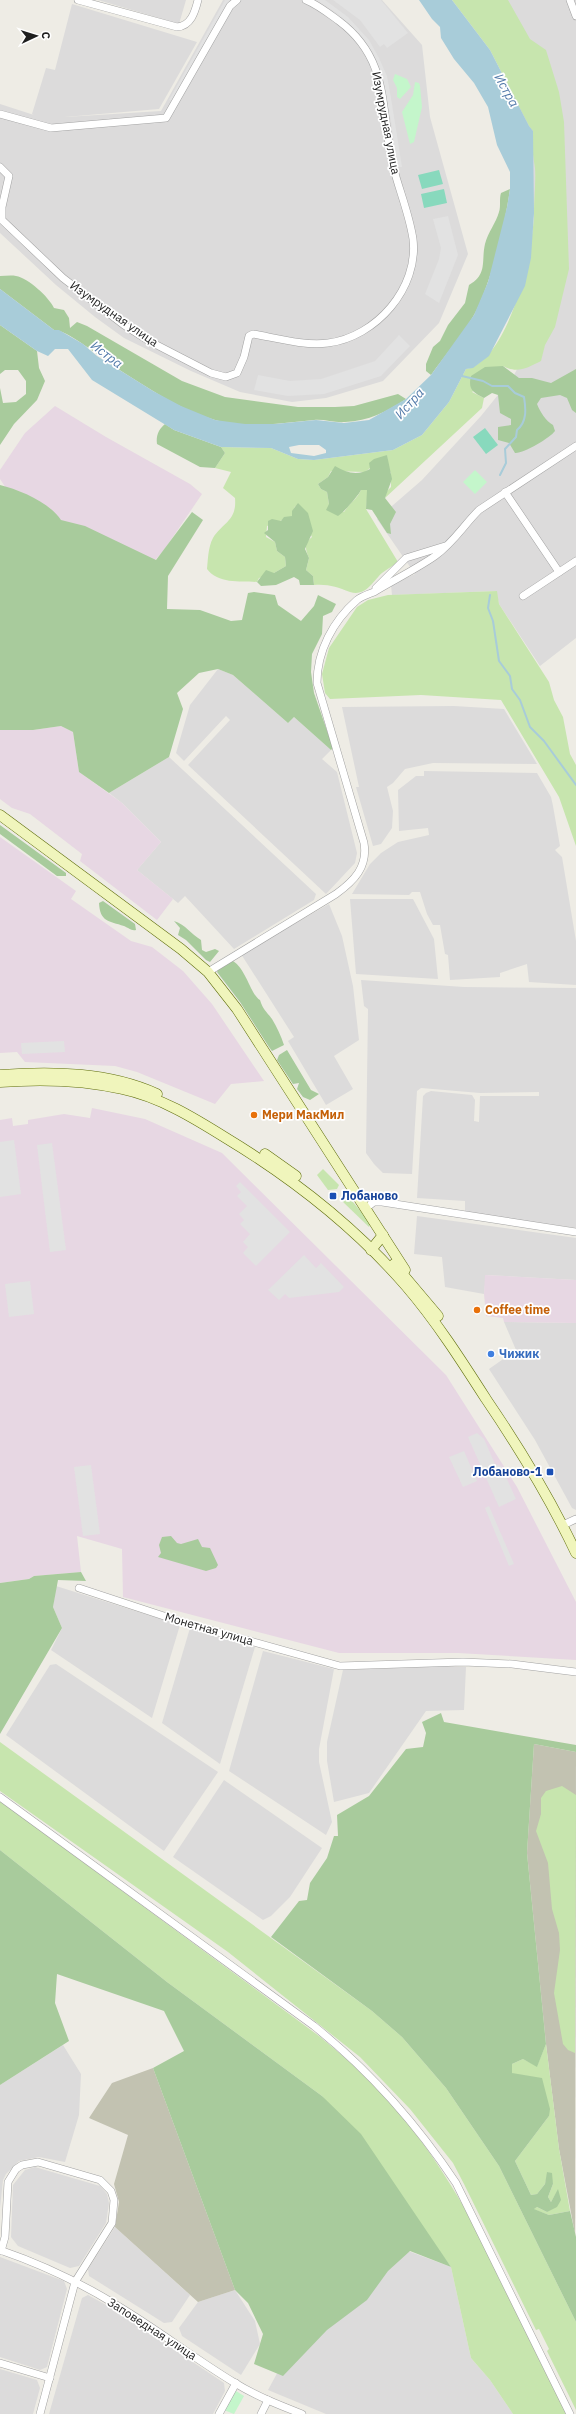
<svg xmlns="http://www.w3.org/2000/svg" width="576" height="2414" font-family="'IBM Plex Sans',sans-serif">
<rect width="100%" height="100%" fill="#eeece5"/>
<g fill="#dcdbdb">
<polygon points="98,0 186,0 179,24"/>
<polygon points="223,0 382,0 422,45 430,117 468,254 439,323 383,381 326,398 292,402 240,392 191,371 124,338 95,317 56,285 0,233 0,104 34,115 32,114 46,68 55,70 72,4 197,42 159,109 65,117 161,111"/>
<polygon points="498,0 576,0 576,638 540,666 499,604 496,591 392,595 391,585 415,574 377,519 422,480 481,416 514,375 549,309"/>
<polygon points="218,669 233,675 288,723 294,717 331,750 322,759 337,772 357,853 355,863 326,894 188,765 230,720 226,716 184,761 176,753 190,705"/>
<polygon points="454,706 504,709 537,764 433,763 405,769 393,783 387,787 393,811 392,828 381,844 373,846 356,787 359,787 342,707"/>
<polygon points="169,757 316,894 314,900 234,949 185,896 178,903 137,870 161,842 122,803 109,793"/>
<polygon points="424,771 537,773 551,797 553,806 560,846 555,850 562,857 576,941 576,985 529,982 527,964 500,973 500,977 450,980 448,955 445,954 440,925 433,925 427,914 420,892 412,892 409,895 352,894 370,864 381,853 398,842 429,835 428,828 399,831 398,790 416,776 424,776"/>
<polygon points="350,899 413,899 434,939 438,979 356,974"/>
<polygon points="329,904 342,936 353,986 359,1040 334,1056 353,1089 326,1105 288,1041 294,1037 241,954"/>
<polygon points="361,980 464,987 576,988 576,1228 465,1212 465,1201 417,1198 423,1096 426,1093 431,1091 472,1095 475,1100 474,1121 479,1122 480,1096 539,1096 539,1092 480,1093 421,1088 417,1091 412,1174 383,1173 374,1164 366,1153 368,1009 364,1006"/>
<polygon points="417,1216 576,1238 576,1280 486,1275 484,1294 445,1287 442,1257 414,1254"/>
<polygon points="504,1322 576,1323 576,1510 572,1508 535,1440 489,1369 516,1350"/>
<polygon points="56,1586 180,1625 152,1718 51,1650 62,1628 53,1607"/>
<polygon points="190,1628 255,1647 220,1764 162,1723"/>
<polygon points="263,1651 334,1669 319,1749 319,1762 332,1822 326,1835 229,1771"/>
<polygon points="56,1664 218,1772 164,1851 6,1735 50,1665"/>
<polygon points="441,1666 466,1667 464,1710 426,1711 369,1793 334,1802 327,1761 327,1742 343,1670"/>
<polygon points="224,1780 322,1848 290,1897 271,1916 263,1920 173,1857"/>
<polygon points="63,2045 81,2074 79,2115 65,2162 39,2157 19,2161 6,2174 3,2180 0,2208 0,2085"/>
<polygon points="35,2167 100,2186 107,2194 109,2203 106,2223 79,2266 70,2268 18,2246 11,2237 13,2185 25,2170"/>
<polygon points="115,2227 190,2295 172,2322 164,2323 89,2276 88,2269"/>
<polygon points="384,2242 451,2267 471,2358 490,2380 513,2414 326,2414 268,2390 294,2342"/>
<polygon points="0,2257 64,2281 67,2289 47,2367 40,2370 0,2357"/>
<polygon points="235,2290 255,2321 260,2344 241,2375 182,2336 179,2328 198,2302"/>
<polygon points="88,2295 117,2311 224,2383 225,2391 213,2414 49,2414 82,2298"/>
<polygon points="0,2369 37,2380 40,2388 33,2414 0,2414"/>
</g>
<g fill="#e7d7e3">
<polygon points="55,406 106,437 190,484 202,494 164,550 116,604 46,548 0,479 0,470 25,433"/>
<polygon points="61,726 73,732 79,772 122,803 161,842 137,870 173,899 157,920 80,861 82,854 30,814 12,808 0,799 0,730 33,730"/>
<polygon points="0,837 76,891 71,899 131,941 152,947 183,971 212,1004 264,1081 231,1084 215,1104 137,1072 115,1066 25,1062 17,1052 0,1053"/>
<polygon points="92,1108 145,1119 222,1153 446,1375 517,1487 576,1602 576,1660 458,1653 339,1653 123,1597 122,1549 77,1536 81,1572 34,1576 29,1579 0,1583 0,1120 12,1118 13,1126 28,1124 28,1120 64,1114 90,1118"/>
<polygon points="485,1275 576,1280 576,1323 504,1322 503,1318 486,1316 484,1294"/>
</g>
<g fill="#c2c2b1">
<polygon points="534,1744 576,1752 575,2234 559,2149 546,2044 527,1853"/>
<polygon points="153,2068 235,2290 198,2302 115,2227 119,2202 114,2184 128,2135 89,2118 112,2083"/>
</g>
<g fill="#c7e5ae">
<path d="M 452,0 L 508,0 L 530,39 L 546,50 L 559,92 L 564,122 L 569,269 L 555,327 L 545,345 L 541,361 C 527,368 517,374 503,366 L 472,392 L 484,398 L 482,408 L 385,498 L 386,492 L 391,487 L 391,473 L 388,468 L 387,455 L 365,472 L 331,471 L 328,477 L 318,484 L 321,489 L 327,492 L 329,504 L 344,512 C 349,504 357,499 361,490 L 368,490 L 366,509 L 398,562 C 393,566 387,569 382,573 C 373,581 366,597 350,592 C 337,587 329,584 314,585 L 313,576 L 306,570 L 309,558 C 305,549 304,543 312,537 L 295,506 L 293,516 L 267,526 L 266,537 L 275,542 L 277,551 L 285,557 L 286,566 L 274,573 L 259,578 L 257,582 C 240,581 218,584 207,569 C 208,560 208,547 213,538 C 223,522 237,521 235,498 L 223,488 L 231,472 L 215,468 L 225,453 L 221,447 L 271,448 L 298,459 L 314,460 L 393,450 L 422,435 L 449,402 L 466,369 C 509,360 533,252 534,214 C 534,201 536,179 535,168 C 533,155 531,144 533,131 L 529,126 L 490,50 Z"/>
<polygon points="497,591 499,604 549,682 554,700 563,717 570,754 576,765 576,846 559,797 501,700 421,695 330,699 325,693 322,674 329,648 357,607 368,600 388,595"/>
<polygon points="323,1169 339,1185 337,1189 328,1190 317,1175"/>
<polygon points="345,1193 371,1223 369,1227 342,1201"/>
<polygon points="0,1742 372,2011 402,2037 446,2088 499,2166 576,2322 576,2410 547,2351 549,2349 539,2329 536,2330 464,2184 453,2163 410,2109 360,2057 228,1952 0,1791"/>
<polygon points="562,1786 576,1795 575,2053 568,2050 563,2044 554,1993 560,1950 559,1933 552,1909 548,1863 536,1831 541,1814 541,1798 546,1791"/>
<path d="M 0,1801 L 319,2036 C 347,2059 375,2083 398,2111 C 472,2201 517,2310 568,2414 L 513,2414 L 490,2380 L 471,2358 L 451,2267 L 322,2096 L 167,1982 L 0,1850 Z"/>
<polygon points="546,2044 559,2149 570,2211 549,2215 533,2209 537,2207 547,2212 558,2190 551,2202 548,2197 553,2184 548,2172 545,2184 537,2194 531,2195 515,2161 549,2116 512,2073 512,2064 523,2059 537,2066"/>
</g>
<g fill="#a8cb9c">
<path d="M 510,189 C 505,225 491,284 474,315 C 462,336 445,355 431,375 L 426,371 L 426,364 L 433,347 L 440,341 L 448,325 L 465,303 L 469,285 C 488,274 481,261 485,244 C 488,232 496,223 499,212 C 501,206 499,199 501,193 Z"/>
<path d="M 0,276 C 5,276 11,275 16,276 C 28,278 49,297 54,308 L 64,310 L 69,318 L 70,328 L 77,322 L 87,326 L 182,381 L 225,397 L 298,407 L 335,407 L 354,406 L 398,394 L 406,399 C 386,412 369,421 345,422 C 335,423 324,419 314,420 C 282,423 247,429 215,420 C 180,410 148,388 118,369 C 104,360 68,330 54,330 L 0,289 Z"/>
<polygon points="0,325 37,351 39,368 45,381 37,400 14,424 0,445 0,388 3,403 16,402 26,394 26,381 18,370 5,370 0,374"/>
<path d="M 503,366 L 519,378 L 532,378 L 551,383 L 576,369 L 576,413 L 572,410 L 567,398 L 560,395 L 541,398 L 537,404 C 540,412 546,421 553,425 L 555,431 C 550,438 523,454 515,453 L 509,443 L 498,440 L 498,427 L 511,425 L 511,419 L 500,413 L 498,395 L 492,393 L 484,398 C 472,392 468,389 471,376 L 485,367 Z"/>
<path d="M 165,424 L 174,430 L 221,447 L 225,453 L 215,468 L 200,467 L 157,444 C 156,436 158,430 165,424 Z"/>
<path d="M 387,455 L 392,479 L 385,498 L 396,512 L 390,524 L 391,534 L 387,533 L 372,510 L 366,509 L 367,490 L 361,490 C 359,495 343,513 338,516 L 326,510 L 329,504 L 327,492 L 321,489 L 318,484 L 328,477 L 335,466 C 346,473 358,476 370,469 L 369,463 L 374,459 Z"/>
<path d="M 0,485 C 20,490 49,502 61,520 L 85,526 L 156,560 L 192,512 L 203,520 L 168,576 L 167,609 L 200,610 L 231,621 L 242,620 L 248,593 L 254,592 L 275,595 L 278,605 L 301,621 L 314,606 L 318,595 L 336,604 L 332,612 L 323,616 L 322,634 L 312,654 L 311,672 L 314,693 L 333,748 L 331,750 L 294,717 L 288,723 L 233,675 L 218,669 L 199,673 L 177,693 L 183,709 L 169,757 L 109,793 L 79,772 L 73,732 L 61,726 L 33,730 L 0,730 Z"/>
<polygon points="298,503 308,513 313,531 305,549 309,558 306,570 313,576 314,585 300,585 299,580 294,577 276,585 261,586 257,582 266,570 274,573 286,566 285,557 277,551 275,542 264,533 268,530 268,521 272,519 281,521 284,517 292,516 292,511"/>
<polygon points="0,825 66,873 66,876 57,876 0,834"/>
<path d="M 103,901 L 135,924 L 136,930 C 131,931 129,928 124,926 C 109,921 100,922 99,903 Z"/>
<path d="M 174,921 C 185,924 191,934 201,940 L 202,950 L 206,952 L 215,949 L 219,951 L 210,962 L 206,960 L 186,940 L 178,935 L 180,928 Z"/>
<path d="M 233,961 C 246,969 251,995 260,1000 C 263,1010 267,1012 272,1019 C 277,1027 281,1036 284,1045 L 272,1051 L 269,1047 L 240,1002 L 217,972 L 219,968 Z"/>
<polygon points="287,1050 311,1090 319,1094 310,1100 303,1097 297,1089 299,1083 293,1084 277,1060 279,1055"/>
<polygon points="171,1536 177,1543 181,1544 198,1539 202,1547 210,1548 218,1565 216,1568 206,1571 158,1557 161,1553 159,1545 162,1537"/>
<polygon points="81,1572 86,1581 58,1580 53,1607 62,1628 0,1734 0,1583 29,1579 34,1576"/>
<polygon points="441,1713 444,1722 576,1745 576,1752 534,1744 527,1853 546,2044 537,2067 523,2059 512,2064 512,2073 542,2078 550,2109 549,2116 515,2161 531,2195 537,2194 545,2184 547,2172 552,2173 553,2184 548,2197 551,2202 558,2189 561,2200 557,2207 547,2212 537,2207 534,2209 549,2215 570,2211 576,2237 576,2322 499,2166 446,2088 402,2037 372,2011 271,1937 299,1901 307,1900 310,1883 327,1858 334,1836 338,1836 337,1815 369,1796 406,1749 423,1747 426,1733 422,1722"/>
<polygon points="0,1850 167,1982 322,2096 361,2134 451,2267 410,2251 388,2271 367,2300 327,2330 283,2376 254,2364 263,2334 248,2303 235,2290 153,2068 184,2051 164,2011 57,1974 55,2003 69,2041 0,2085"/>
</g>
<g fill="#c4f6cb">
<polygon points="395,74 407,79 411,87 400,99 397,97 397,88 393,80"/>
<polygon points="415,82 419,83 420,86 422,107 414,142 410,144 402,112 413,95"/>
<polygon points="475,470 487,482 475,494 463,482"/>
<polygon points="236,2391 244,2396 234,2414 224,2410"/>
</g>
<g fill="#88d9bd">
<polygon points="439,170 443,184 422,189 418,175"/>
<polygon points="444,189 447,203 424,208 421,194"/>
<polygon points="485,428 498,445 486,454 473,437"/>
</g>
<g fill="#e2e2e2">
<polygon points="225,0 230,0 174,102 169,100"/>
<polygon points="316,0 325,0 348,17 369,40 379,58 387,76 391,98 402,167 397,167 391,121 379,69 352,28 338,14"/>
<polygon points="333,0 381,0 408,33 387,48 384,44 380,47 360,20"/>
<polygon points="448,216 458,255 439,303 425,294 439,259 441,248 433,219"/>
<polygon points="399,335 410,346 381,376 324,394 288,396 254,390 258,375 290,381 321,379 375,361"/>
<polygon points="64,1041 65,1052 22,1054 21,1043"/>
<polygon points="14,1140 21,1194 0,1197 0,1142"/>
<polygon points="52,1143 66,1250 50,1252 37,1145"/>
<polygon points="240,1182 290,1232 256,1266 243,1253 248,1247 243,1242 250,1234 240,1224 244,1220 239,1214 247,1206 237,1196 241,1192 236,1186"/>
<polygon points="304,1255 316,1268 321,1263 344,1287 339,1292 289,1298 285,1294 279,1300 268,1290"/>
<polygon points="30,1281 34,1314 9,1317 5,1284"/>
<polygon points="477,1433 484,1439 495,1464 501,1466 516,1499 499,1507 468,1437"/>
<polygon points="464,1451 477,1481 463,1487 449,1457"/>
<polygon points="91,1465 100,1534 83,1536 74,1467"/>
<polygon points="489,1506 514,1564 509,1566 485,1508"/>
</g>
<path fill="#a8ccd9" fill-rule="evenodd" d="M 419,0 L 452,0 L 490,50 L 529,126 L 533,131 L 534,213 L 531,258 L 525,286 L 489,356 L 473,368 L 466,369 L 449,402 L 422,435 L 393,450 L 314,460 L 298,459 L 271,448 L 221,447 L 174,430 L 92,380 L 68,349 L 55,349 L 48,356 L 37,351 L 0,325 L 0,289 L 54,330 L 59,330 L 83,344 L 97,356 L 153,391 L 181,406 L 215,420 L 245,424 L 275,424 L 316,420 L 344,423 L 369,420 L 406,399 L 431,375 L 474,315 L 488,282 L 507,207 L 510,189 L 510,172 L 497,145 L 488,107 L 474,83 L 454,59 L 441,38 L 440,27 L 432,19 ZM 299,445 L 319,445 L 326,450 L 326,453 L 314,456 L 291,453 L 289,447 Z"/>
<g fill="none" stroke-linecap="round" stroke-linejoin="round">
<g stroke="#a8ccd9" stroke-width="2">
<path d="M 462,376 L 483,381 L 492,386 L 508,386 L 515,393 L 524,397 C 526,409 527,422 517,430 L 516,437 L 505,449 L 506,463 L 500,475"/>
<polyline points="490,595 488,608 493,621 499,661 510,676 512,689 520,700 530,727 544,741 576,785"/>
</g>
<g stroke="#a2a2a2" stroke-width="8">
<g id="street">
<path d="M 78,0 L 177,27 C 191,26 195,12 198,0"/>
<polyline points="570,0 576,16"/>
<polyline points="0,114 51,128 166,118 230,6 237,0"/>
<path d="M 0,167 L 9,176 L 2,207 L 2,220 L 63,278 L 124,325 L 151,342 L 211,373 L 226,377 L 237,373 L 244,357 L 249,336 L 253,334 C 276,338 304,346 328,343 C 376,337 419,288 413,239 C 409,213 399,190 393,166 C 380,110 391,60 339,21 C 328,13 318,5 306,0"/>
<polyline points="505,492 559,572"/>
<polyline points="376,588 406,558 445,546"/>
<polyline points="523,596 576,561"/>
<path d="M 208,972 L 336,894 C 354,881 368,867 364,843 L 317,683 C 317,651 333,621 357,600 C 362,596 369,594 374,592 C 392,581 418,568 435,556 C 454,542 463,526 479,510 L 576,446"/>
<polyline points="366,1208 374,1202 382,1202 576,1232"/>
<polyline points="563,1525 576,1519"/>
<polyline points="79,1588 185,1623 340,1666 463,1662 512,1664 576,1672"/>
<path d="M 0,1797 L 314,2026 C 370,2071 416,2123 456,2183 L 570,2414"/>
<path d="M 0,2250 C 41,2264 81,2283 118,2306 C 158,2330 195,2359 235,2383 C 256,2396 279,2405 302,2414"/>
<polyline points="1,2251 5,2237 8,2182 16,2169 22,2165 38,2162 100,2180 111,2191 114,2200 112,2223 75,2282 40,2414"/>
<polyline points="0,2363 50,2378"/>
<polyline points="219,2414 236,2383"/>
<polyline points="261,2414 268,2400"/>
</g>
</g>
<g stroke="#5f6e0c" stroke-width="11">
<g id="secondary">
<polyline points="0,815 181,949 208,972 237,1009 405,1270"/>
<path d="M 0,1075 C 52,1071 109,1072 157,1094"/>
<path d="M 0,1082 C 40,1079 83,1080 122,1089 C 160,1097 194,1118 226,1138 C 292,1178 355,1227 406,1286 C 436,1321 461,1360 486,1399 C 520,1449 550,1498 576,1553"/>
<polyline points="265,1154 296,1176"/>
<polyline points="371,1250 383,1235"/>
<polyline points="394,1264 438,1316"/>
</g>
</g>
<use href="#street" stroke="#fff" stroke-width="7"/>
<use href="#secondary" stroke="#f0f5bc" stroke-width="10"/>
</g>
<g fill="#e8710a" stroke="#fff" stroke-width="1.5">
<circle cx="254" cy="1115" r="4"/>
<circle cx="477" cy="1310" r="4"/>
</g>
<g fill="#1a4fb4" stroke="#fff" stroke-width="1.5">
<rect x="329" y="1192" width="8" height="8" rx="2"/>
<rect x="546" y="1468" width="8" height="8" rx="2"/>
</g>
<circle fill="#3f7fe0" stroke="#fff" stroke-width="1.5" cx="491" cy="1354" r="4"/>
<g text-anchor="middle" stroke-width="3.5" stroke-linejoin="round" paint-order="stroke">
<g font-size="12" fill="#1e1e1e" stroke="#fff">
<text transform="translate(386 123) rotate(79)" y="4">Изумрудная улица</text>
<text transform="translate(114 314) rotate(35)" y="4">Изумрудная улица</text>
<text transform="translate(209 1629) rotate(16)" y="4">Монетная улица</text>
<text transform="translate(152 2329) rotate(33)" y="4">Заповедная улица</text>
</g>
<g font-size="12" font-weight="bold" fill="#c56008" stroke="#fff" text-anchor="start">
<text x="262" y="1119">Мери МакМил</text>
<text x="485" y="1314">Coffee time</text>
</g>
<g font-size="12" font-weight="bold" fill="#164399" stroke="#fff" text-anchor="start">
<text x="341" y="1200">Лобаново</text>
<text x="542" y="1476" text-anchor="end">Лобаново-1</text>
</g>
<g font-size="12" font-weight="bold" fill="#366cbe" stroke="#fff" text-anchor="start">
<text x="499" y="1358">Чижик</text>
</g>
<g font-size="13" font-style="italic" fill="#5078a8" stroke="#fff">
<text transform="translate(507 90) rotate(61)" y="5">Истра</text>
<text transform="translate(107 354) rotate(37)" y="5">Истра</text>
<text transform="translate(409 403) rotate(-48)" y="5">Истра</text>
</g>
</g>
<g transform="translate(36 36) rotate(86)" stroke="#ffffff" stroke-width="3" paint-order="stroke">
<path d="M0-3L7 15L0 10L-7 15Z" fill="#1e1e1e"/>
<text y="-6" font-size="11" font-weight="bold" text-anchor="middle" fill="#1e1e1e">С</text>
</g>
</svg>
